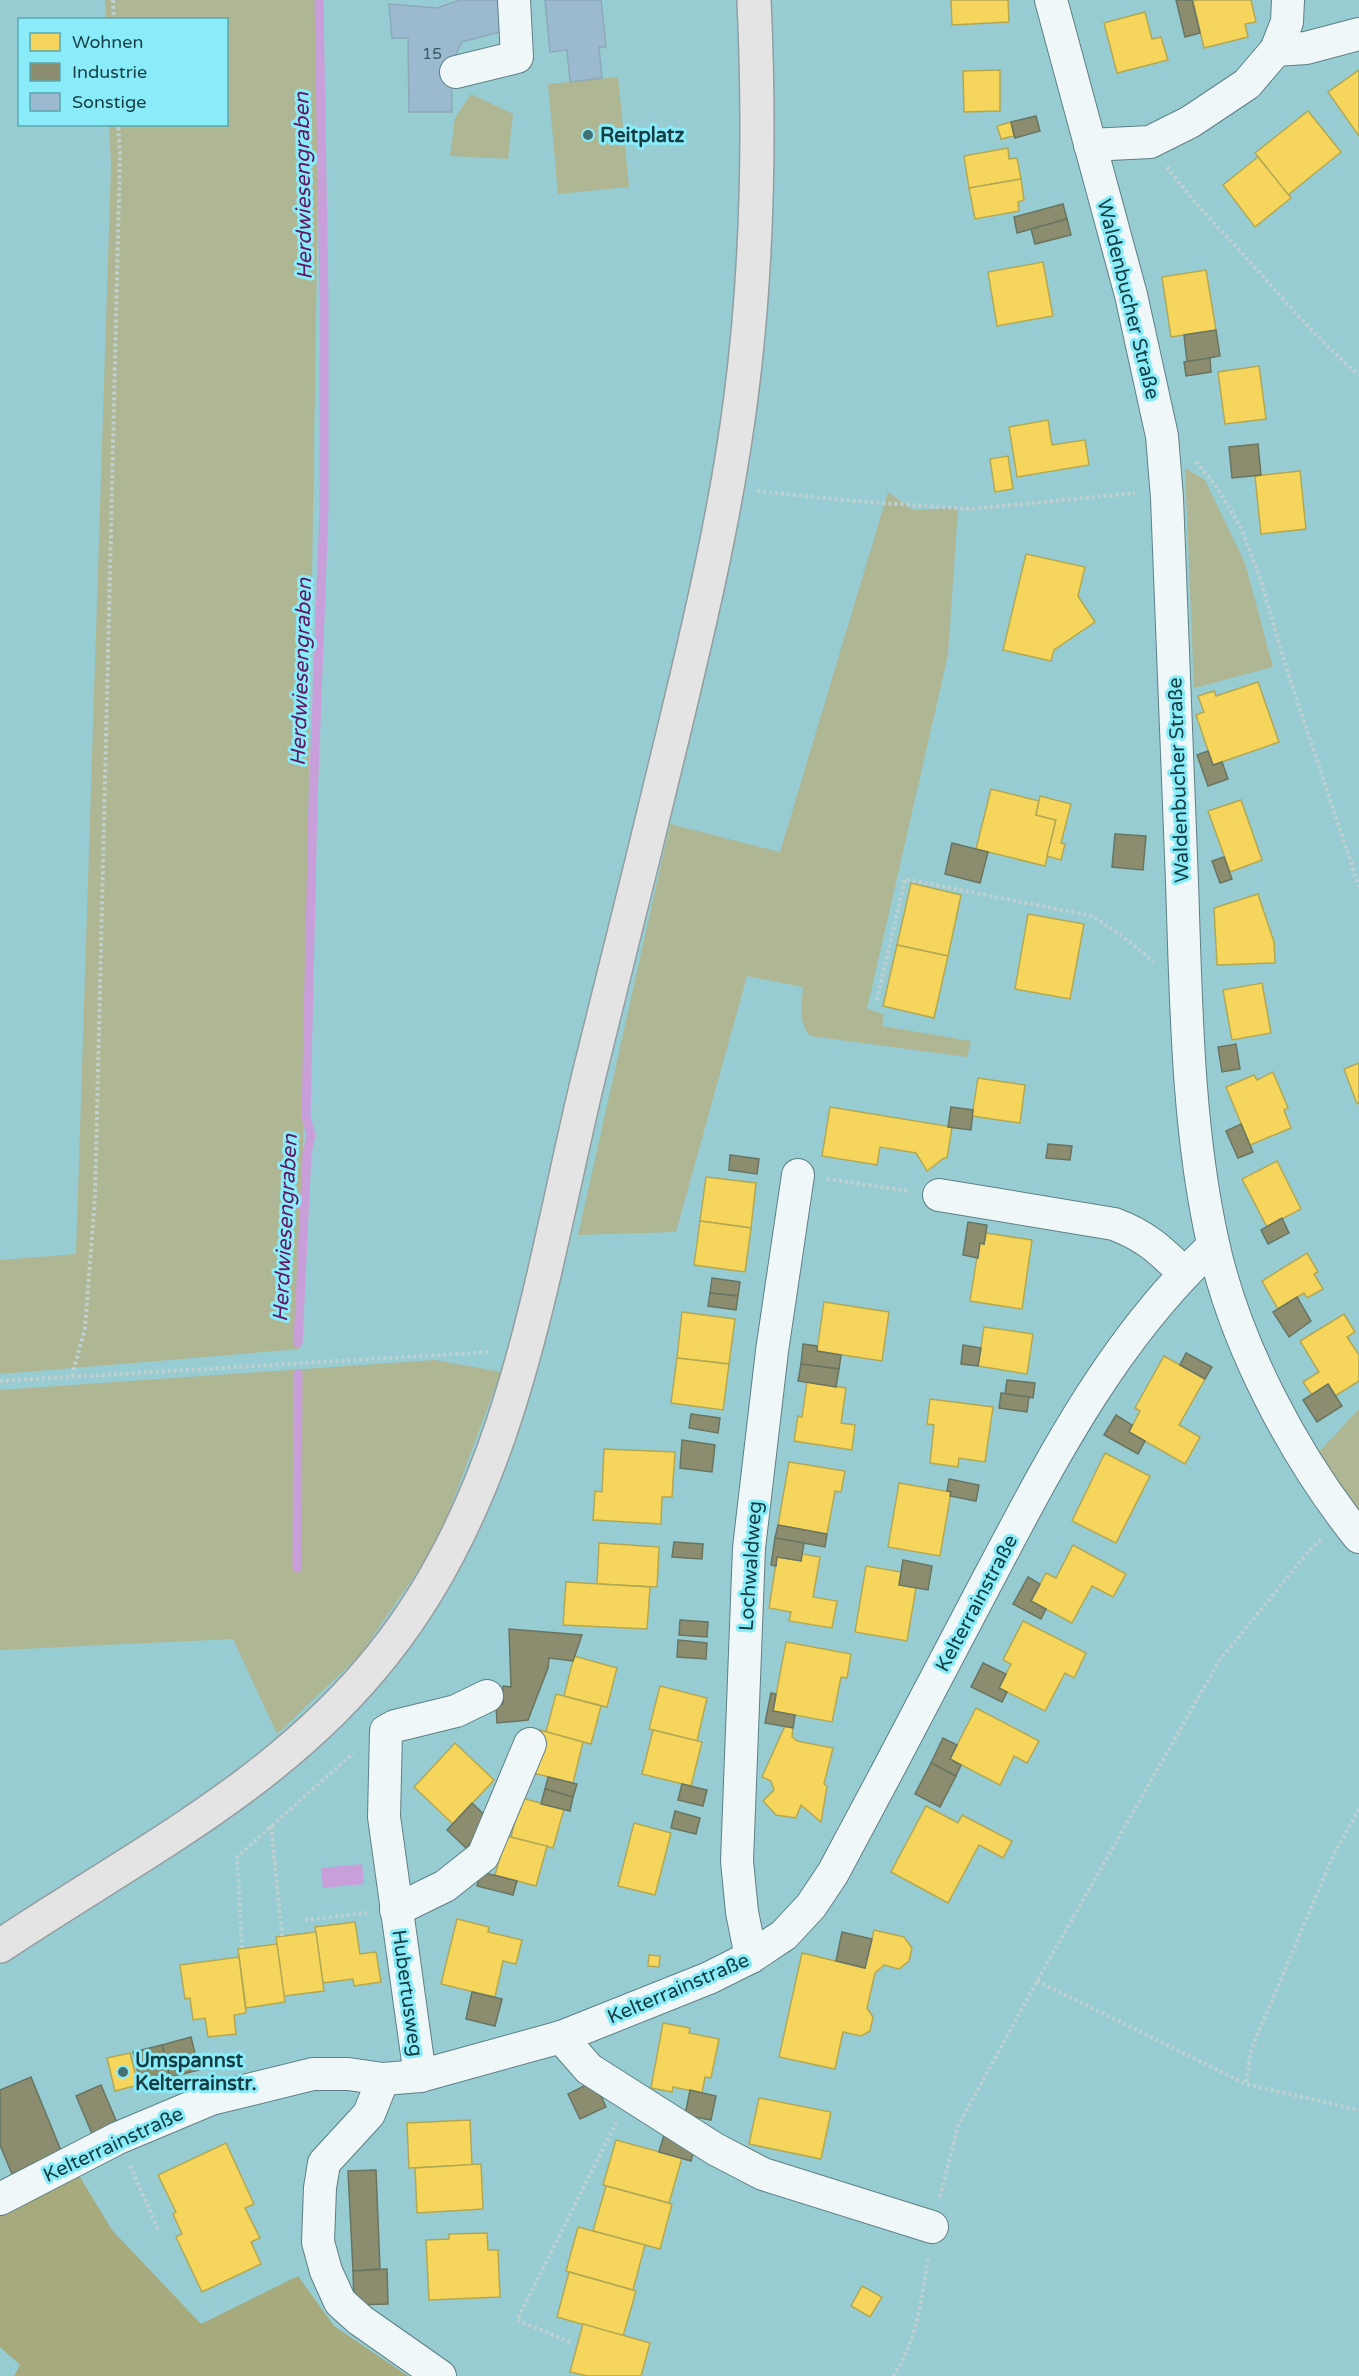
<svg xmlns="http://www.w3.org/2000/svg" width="1359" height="2376" font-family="'Varela Round',sans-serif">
<rect width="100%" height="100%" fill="#97ccd3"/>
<g fill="#aeb694">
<polygon points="105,0 321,0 300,1349 0,1374 0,1260 76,1254 111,165 109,125 226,124 226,20 106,19"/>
<polygon points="618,77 629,187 558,194 548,84"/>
<polygon points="471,94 513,114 508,159 450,156 455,118"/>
<polygon points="1185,468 1205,480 1245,563 1273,667 1194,688"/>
<path d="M 888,492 L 913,510 L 958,508 L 948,655 L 867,1009 L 884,1014 L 882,1026 L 971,1041 L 967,1057 L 810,1036 C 797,1021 802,1005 803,987 L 747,976 L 676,1232 L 578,1235 L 670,824 L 780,852 Z"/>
<polygon points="435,1360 501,1372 437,1543 360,1655 277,1734 233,1639 0,1650 0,1390"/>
<polygon points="1359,1409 1359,1519 1316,1455"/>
</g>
<polygon fill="#a6aa7c" points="77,2172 112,2230 201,2324 298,2276 334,2326 408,2376 14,2376 20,2365 0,2347 0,2211"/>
<polygon fill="#c99fda" points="362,1864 364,1884 323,1888 321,1868"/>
<g fill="#f6d55c" stroke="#b2a854" stroke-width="1.5">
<polygon points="951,0 1008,0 1009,22 952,25"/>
<polygon points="1197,0 1251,0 1256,22 1245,24 1248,37 1204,48 1193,1"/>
<polygon points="1145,12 1152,39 1161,37 1168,60 1117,73 1104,23"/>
<polygon points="1000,70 1000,111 964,112 963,71"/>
<polygon points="1359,70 1359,136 1328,92"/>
<polygon points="1308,111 1341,152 1288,195 1255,153"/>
<polygon points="1011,122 1014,136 1001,139 997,126"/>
<polygon points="1008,148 1009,159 1017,158 1021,179 969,188 964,156"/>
<polygon points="1258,157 1291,198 1255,227 1223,185"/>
<polygon points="1021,179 1024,200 1018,202 1019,211 975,219 969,188"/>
<polygon points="1043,262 1053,316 997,326 988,272"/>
<polygon points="1206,270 1216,330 1171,337 1162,277"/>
<polygon points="1259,366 1266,419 1225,424 1218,372"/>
<polygon points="1048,420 1052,445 1085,440 1089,465 1017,477 1009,427"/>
<polygon points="1008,456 1013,489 995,492 990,459"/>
<polygon points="1300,471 1306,529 1261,534 1255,476"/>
<polygon points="1026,554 1085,567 1078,596 1095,622 1054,650 1051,661 1003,650"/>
<polygon points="1258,682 1279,742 1213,765 1196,715 1204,712 1198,696 1214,691 1216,696"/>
<polygon points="991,789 1039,801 1036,815 1056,820 1045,866 976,849"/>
<polygon points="1040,796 1071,804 1061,843 1065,844 1061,860 1047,856 1056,820 1036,815"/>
<polygon points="1241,800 1262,860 1230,872 1208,811"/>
<polygon points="911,883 961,895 948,956 897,945"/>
<polygon points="1258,894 1274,942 1275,963 1217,965 1214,908"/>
<polygon points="1028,914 1084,924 1070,999 1015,989"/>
<polygon points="897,945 948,956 934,1018 883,1006"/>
<polygon points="1262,983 1271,1033 1232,1040 1223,990"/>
<polygon points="1359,1063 1359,1103 1357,1104 1344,1069"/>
<polygon points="1273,1072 1288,1108 1284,1110 1291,1128 1250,1145 1226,1087 1254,1075 1257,1080"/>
<polygon points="978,1078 1025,1085 1020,1123 972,1116"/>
<polygon points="830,1107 952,1127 947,1158 944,1158 927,1171 916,1153 880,1147 877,1165 822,1156"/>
<polygon points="1277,1161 1301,1209 1267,1227 1242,1179"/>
<polygon points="706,1177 756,1183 751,1228 700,1221"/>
<polygon points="700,1221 751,1228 745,1272 694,1265"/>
<polygon points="986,1233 1032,1240 1022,1309 970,1301 977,1257 980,1243 984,1244"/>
<polygon points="1307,1253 1318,1272 1314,1274 1323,1289 1307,1298 1304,1293 1278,1309 1262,1281"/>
<polygon points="824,1302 889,1312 882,1361 817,1351"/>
<polygon points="682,1312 735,1319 729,1364 677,1358"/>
<polygon points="1344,1314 1355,1332 1347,1337 1359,1355 1359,1381 1335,1396 1328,1384 1312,1395 1303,1382 1319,1372 1300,1341"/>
<polygon points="984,1327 1033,1334 1027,1374 978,1366"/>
<polygon points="1164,1356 1205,1379 1179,1425 1200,1437 1185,1464 1129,1432 1140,1411 1135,1408"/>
<polygon points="677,1358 729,1364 723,1410 671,1403"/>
<polygon points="807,1382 846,1388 841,1423 855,1425 852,1450 794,1441 798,1416 802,1417"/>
<polygon points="930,1399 993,1407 985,1462 959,1458 958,1467 930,1463 934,1425 927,1424"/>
<polygon points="604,1449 675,1452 672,1497 662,1497 661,1524 593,1520 595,1491 602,1492"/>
<polygon points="1105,1453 1150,1476 1116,1543 1072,1521"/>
<polygon points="789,1462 845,1471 841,1492 835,1491 827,1534 778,1525"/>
<polygon points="899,1483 951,1492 940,1556 888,1547"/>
<polygon points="599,1543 659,1547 657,1587 597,1584"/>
<polygon points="1073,1545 1126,1574 1113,1597 1092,1586 1072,1623 1031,1601 1046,1573 1056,1578"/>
<polygon points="802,1554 820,1557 813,1597 837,1601 832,1628 789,1621 791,1612 769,1608 777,1557 801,1561"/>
<polygon points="866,1566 901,1572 899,1585 916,1588 907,1641 855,1632"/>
<polygon points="566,1582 650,1587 647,1629 563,1625"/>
<polygon points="1023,1621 1086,1653 1074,1678 1065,1673 1045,1711 999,1688 1011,1664 1003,1660"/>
<polygon points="786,1642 851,1654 847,1678 841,1677 832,1722 773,1711"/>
<polygon points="574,1656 617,1668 607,1707 564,1696"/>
<polygon points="660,1686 707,1698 697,1741 649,1729"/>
<polygon points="556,1694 601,1706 591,1744 546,1732"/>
<polygon points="976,1708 1039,1741 1027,1763 1014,1756 1000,1785 950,1759"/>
<polygon points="785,1726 793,1728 792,1737 797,1741 833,1748 824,1784 827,1786 821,1822 801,1805 796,1818 776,1815 763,1801 774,1790 771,1781 762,1777"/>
<polygon points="540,1730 583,1742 573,1783 529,1772"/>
<polygon points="653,1730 702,1742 691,1786 642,1774"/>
<polygon points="455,1743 494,1780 453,1824 414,1787"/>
<polygon points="521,1798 564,1809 553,1848 511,1837"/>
<polygon points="926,1806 958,1823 962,1815 1012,1841 1003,1858 979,1845 948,1903 891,1872"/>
<polygon points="634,1823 671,1833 655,1895 618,1886"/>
<polygon points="506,1836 547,1846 536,1886 495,1875"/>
<polygon points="457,1919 489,1927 488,1932 522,1940 516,1964 503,1961 495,1997 441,1984"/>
<polygon points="355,1922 360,1954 376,1952 381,1982 354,1986 353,1979 323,1983 315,1927"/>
<polygon points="874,1930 904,1937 912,1948 909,1961 899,1969 884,1965 875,1973 867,2008 873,2017 870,2031 861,2036 843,2032 835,2069 779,2057 802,1953 865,1968"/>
<polygon points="316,1932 324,1991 284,1996 276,1937"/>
<polygon points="277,1944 285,2002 246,2008 238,1949"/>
<polygon points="649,1955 660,1956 659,1967 648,1966"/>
<polygon points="239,1957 246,2013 234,2015 236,2034 208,2037 205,2018 193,2020 190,1998 185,1999 180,1965"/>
<polygon points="663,2023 690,2028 689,2033 719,2039 711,2078 705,2077 702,2093 673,2087 672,2092 651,2088"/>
<polygon points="130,2053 138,2085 115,2091 107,2058"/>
<polygon points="759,2098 831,2112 821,2159 749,2144"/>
<polygon points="470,2120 472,2165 409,2168 407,2123"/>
<polygon points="616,2140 682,2158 669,2203 603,2185"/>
<polygon points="226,2143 254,2204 245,2208 260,2238 251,2242 261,2264 202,2292 176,2237 182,2234 173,2214 176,2212 158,2175"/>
<polygon points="481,2164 483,2209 417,2213 415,2168"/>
<polygon points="606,2186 672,2204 660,2249 593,2231"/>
<polygon points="578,2227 645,2245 633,2290 566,2271"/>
<polygon points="487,2233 488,2250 498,2250 500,2297 429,2300 426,2240 449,2239 449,2234"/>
<polygon points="569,2272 636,2291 623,2336 557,2317"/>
<polygon points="862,2286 882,2297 870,2317 851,2306"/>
<polygon points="583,2324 650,2343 641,2376 587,2376 570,2372"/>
</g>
<g fill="#8c8c6e" stroke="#687561" stroke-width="1.5">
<polygon points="1176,0 1192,0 1200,33 1185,37"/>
<polygon points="1036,116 1040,131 1015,138 1011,122"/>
<polygon points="1063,204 1067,219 1017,233 1014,217"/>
<polygon points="1067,219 1071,235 1035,244 1031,229"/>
<polygon points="1216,330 1220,356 1187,362 1184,335"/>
<polygon points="1210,358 1211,372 1186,376 1184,362"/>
<polygon points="1258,444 1261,475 1232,478 1229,447"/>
<polygon points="1208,751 1213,765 1222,762 1228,779 1208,786 1197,755"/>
<polygon points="1115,834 1146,836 1143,870 1112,867"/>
<polygon points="952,843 988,852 980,883 945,874"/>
<polygon points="1224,857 1232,879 1220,883 1212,861"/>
<polygon points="1236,1044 1240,1069 1222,1072 1218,1047"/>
<polygon points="951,1107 973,1110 971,1130 948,1127"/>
<polygon points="1241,1124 1253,1152 1238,1158 1226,1131"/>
<polygon points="1048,1144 1072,1146 1070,1160 1046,1158"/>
<polygon points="730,1155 759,1159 757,1174 729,1170"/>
<polygon points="1282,1218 1289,1233 1268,1244 1261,1230"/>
<polygon points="968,1222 987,1225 984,1244 980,1243 978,1258 963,1255"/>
<polygon points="712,1278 740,1282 738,1296 710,1293"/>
<polygon points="710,1293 738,1296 736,1310 708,1306"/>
<polygon points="1297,1297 1311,1321 1289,1337 1273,1312"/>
<polygon points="803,1344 817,1346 817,1351 841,1355 839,1369 801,1364"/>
<polygon points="963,1345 981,1348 978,1366 961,1364"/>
<polygon points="1186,1353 1212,1367 1205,1379 1180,1365"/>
<polygon points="801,1364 839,1369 836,1387 798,1381"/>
<polygon points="1007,1380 1035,1383 1033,1398 1005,1394"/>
<polygon points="1328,1384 1342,1406 1317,1422 1303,1400"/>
<polygon points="1001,1393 1029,1397 1027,1412 999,1408"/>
<polygon points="691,1414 720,1418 718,1433 689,1428"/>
<polygon points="1116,1415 1132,1425 1129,1432 1145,1441 1138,1454 1104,1435"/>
<polygon points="682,1440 715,1445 712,1472 680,1468"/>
<polygon points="949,1479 979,1485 976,1501 950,1496 951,1492 947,1491"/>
<polygon points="778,1525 827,1534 825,1547 775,1538"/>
<polygon points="775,1538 804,1543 801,1561 777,1557 776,1566 771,1565"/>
<polygon points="674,1542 703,1544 702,1559 672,1557"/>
<polygon points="903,1560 932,1566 928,1590 899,1585"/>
<polygon points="1028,1577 1040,1584 1031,1601 1046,1609 1041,1619 1013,1604"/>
<polygon points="680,1620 708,1622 707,1637 679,1635"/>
<polygon points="509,1629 582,1635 573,1661 549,1658 548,1668 528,1720 497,1723 496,1704 503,1704 503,1686 511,1687"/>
<polygon points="678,1640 707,1643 706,1659 677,1657"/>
<polygon points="983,1663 1006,1674 999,1688 1007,1692 1002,1702 971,1687"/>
<polygon points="771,1693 776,1694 773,1711 795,1715 793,1728 765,1723"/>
<polygon points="943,1738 957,1745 950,1759 961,1765 956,1776 931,1763"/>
<polygon points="931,1763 956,1776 940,1807 915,1794"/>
<polygon points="548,1777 577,1784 573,1797 545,1789"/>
<polygon points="682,1784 707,1790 703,1806 678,1800"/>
<polygon points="545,1789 573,1797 570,1811 541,1804"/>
<polygon points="472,1803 491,1821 466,1848 447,1830"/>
<polygon points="675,1811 700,1818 696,1834 671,1828"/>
<polygon points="481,1872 517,1881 513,1895 477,1886"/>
<polygon points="842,1932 872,1939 865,1968 836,1961"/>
<polygon points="472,1992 502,1999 495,2026 466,2019"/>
<polygon points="191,2037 199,2070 170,2077 162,2045"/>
<polygon points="162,2045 170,2077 141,2084 133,2052"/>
<polygon points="31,2077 62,2153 12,2174 0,2145 0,2090"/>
<polygon points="594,2081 606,2107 580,2119 568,2094"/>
<polygon points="101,2085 118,2125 93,2136 76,2096"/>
<polygon points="690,2090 716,2096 711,2120 685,2115"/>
<polygon points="666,2128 695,2145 691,2161 659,2152"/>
<polygon points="376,2170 380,2269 353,2271 348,2171"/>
<polygon points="387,2269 388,2304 354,2305 353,2271"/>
</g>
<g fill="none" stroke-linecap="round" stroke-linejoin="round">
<g stroke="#c99fda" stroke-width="9">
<polyline points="298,1343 307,1153 311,1135 306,1117 313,802 324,511 324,297 319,0"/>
<polyline points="297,1568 298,1374"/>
</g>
</g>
<g fill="#9bb9cf" stroke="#8da9b8" stroke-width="1.5">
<polygon points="460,0 499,0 510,29 462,42 451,64 452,112 409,112 408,38 392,38 389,4 437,8"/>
<polygon points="545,0 601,0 606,47 599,47 602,78 570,82 567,50 550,52"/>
</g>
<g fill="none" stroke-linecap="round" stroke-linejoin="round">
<g stroke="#5e8085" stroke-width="34">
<g id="minor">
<path d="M 1051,0 L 1131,295 L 1162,436 L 1167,498 C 1172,626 1177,754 1182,882 C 1186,1000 1187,1127 1213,1243 C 1235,1344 1294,1456 1359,1537"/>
<polyline points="1276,50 1306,48 1359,34"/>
<polyline points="456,72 517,57 514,0"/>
<polyline points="1090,145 1150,142 1190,122 1247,84 1276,50 1287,22 1288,0"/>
<path d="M 939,1195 L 1114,1224 C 1146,1236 1160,1250 1184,1273"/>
<polyline points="396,1910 445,1886 483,1856 530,1744"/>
<polyline points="751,1957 742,1912 737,1861 749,1548 772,1351 798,1175"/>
<polyline points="561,2037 589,2069 715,2149 763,2174 932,2227"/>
<polyline points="420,2076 384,1817 386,1731 395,1726 456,1711 487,1696"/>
<polyline points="383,2079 369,2114 324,2163 320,2188 318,2242 326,2271 340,2302 360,2320 440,2376"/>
<path d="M 0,2199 L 118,2138 L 211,2099 L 313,2074 L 348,2074 L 383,2079 L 420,2076 L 561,2037 L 709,1978 L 751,1957 L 784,1935 L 811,1906 L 833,1873 C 884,1778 934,1683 984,1587 C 1048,1466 1111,1340 1213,1246"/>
</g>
</g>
<g stroke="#929ea0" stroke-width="36">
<path id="major" d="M 0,1946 C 136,1855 281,1784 384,1653 C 515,1488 541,1273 589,1075 C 618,957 648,840 676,722 C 702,614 727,507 741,397 C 758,265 760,132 754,0"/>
</g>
<g stroke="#bfd0d2" stroke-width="4" stroke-dasharray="3 3" stroke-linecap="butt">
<polyline points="113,0 114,20"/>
<path d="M 1167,167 C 1192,201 1222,231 1250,262 C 1285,301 1319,341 1359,375"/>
<polyline points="1196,462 1216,486 1241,528 1261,581 1286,667 1359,887"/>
<polyline points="757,491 854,501 970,509 1135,493"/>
<polyline points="877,1000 905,879 1092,916 1121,935 1154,962"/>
<polyline points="827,1179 909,1191"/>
<polyline points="72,1376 85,1328 95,1198 120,153 118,124"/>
<polyline points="0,1381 490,1352"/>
<polyline points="1359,1809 1333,1856 1251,2050 1246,2084 1359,2110"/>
<polyline points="271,1826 282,1936"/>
<polyline points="305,1920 367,1913"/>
<polyline points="242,1948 237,1857 353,1753"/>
<polyline points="1037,1981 1246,2084"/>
<polyline points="130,2166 159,2231"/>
<polyline points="940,2197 958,2126 1037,1981 1219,1661 1308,1552 1322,1539"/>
<polyline points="570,2342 517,2320 616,2123"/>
<path d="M 893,2376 C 917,2342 922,2298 928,2258"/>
</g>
<use href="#minor" stroke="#eff7f8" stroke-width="32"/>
<use href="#major" stroke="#e4e4e4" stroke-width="33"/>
</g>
<g fill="#427075" stroke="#8becf9" stroke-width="2">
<circle cx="588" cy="135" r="6"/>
<circle cx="123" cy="2072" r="6"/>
</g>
<g text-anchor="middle" stroke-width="6" stroke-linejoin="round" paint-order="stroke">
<g font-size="16" fill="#365d66">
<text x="432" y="59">15</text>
</g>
<g font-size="20" font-weight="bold" fill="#143e43" stroke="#8becf9" text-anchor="start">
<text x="600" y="142">Reitplatz</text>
<text x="135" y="2067">Umspannst<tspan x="135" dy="23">Kelterrainstr.</tspan></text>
</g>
<g font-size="20" fill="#143e43" stroke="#8becf9">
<text transform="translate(1129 299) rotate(76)" y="7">Waldenbucher Straße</text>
<text transform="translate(1178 780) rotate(-92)" y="7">Waldenbucher Straße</text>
<text transform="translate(750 1566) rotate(-86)" y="7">Lochwaldweg</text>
<text transform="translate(976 1603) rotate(-62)" y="7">Kelterrainstraße</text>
<text transform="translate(678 1988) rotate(-23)" y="7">Kelterrainstraße</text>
<text transform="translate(408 1993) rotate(82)" y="7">Hubertusweg</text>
<text transform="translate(113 2144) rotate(-25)" y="7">Kelterrainstraße</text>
</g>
<g font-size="21" font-style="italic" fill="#611862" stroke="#8becf9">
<text transform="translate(303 186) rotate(-91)" y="7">Herdwiesengraben</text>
<text transform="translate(301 672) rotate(-88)" y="7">Herdwiesengraben</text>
<text transform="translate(285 1228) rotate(-87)" y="7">Herdwiesengraben</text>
</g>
</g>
<rect x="18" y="18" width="210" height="108" fill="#8becf9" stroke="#5ba6b0" stroke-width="1.5"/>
<rect x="30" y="33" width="30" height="18" fill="#f6d55c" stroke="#5ba6b0" stroke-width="1.5"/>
<text x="72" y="48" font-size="18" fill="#143e43">Wohnen</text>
<rect x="30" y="63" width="30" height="18" fill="#8c8c6e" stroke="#5ba6b0" stroke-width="1.5"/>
<text x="72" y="78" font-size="18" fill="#143e43">Industrie</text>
<rect x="30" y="93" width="30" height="18" fill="#9bb9cf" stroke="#5ba6b0" stroke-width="1.5"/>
<text x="72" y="108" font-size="18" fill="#143e43">Sonstige</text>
</svg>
